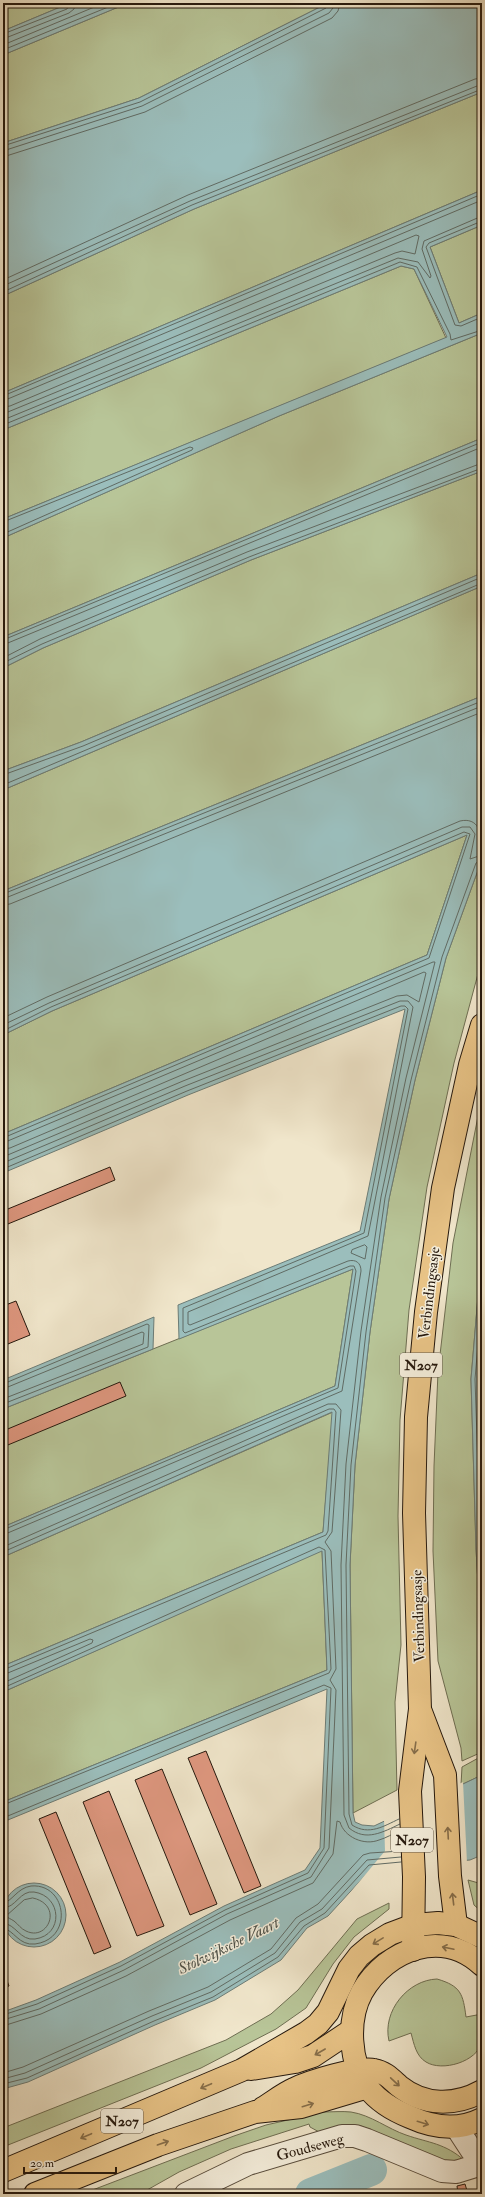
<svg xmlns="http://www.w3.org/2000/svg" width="485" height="2197" font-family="'IM FELL Double Pica',serif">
<rect width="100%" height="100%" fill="#f0e6cb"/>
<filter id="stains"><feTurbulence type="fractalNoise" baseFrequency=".005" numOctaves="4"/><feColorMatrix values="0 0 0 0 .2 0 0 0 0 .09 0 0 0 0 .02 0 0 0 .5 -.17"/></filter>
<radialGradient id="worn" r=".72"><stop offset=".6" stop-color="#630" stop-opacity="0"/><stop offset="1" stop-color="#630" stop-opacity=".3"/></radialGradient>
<g fill="#b8c598" stroke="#6e6e52">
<polygon points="3,3 70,3 3,31"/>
<polygon points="128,3 328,3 139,98 3,143 3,55"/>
<polygon points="482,92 482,190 3,393 3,296 194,209"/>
<polygon points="482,225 482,313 459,323 430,247"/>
<polygon points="401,266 414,269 446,338 3,519 3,430"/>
<polygon points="482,333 482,438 3,637 3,538 279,416"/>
<polygon points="482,471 482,573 81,742 3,771 3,668 43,648 251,560"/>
<polygon points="482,586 482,696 3,891 3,790"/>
<polygon points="467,835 427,955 3,1134 3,1035 52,1011"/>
<polygon points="482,859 482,959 454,1063 427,1187 409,1310 400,1420 398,1516 401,1645 395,1702 397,1790 353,1813 350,1565 355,1465 370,1332 389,1199 415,1080 446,958"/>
<polygon points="482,1096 482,1249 471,1379 476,1549 482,1651 482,1752 462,1761 461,1748 438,1661 433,1551 434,1466 438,1372 453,1243"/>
<polygon points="353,1269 335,1386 3,1527 3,1409"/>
<polygon points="333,1412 323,1532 3,1666 3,1557"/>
<polygon points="322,1550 327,1670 3,1802 3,1692"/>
<polygon points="482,1756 482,1775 461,1785 462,1767"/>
<polygon points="468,1880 482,1884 482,1912 474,1905"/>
<polygon points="389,1903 389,1909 354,1937 333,1964 306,2008 276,2029 201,2068 3,2147 3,2128 226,2040 271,2014 298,1990 357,1919"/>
<path d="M 437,1979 C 461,1986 463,1994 466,2017 L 482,2014 C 482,2023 484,2034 482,2042 C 477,2062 442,2072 426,2062 C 416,2056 414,2044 411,2033 L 389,2041 C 382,2011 408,1980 437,1979 Z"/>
<path d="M 323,2112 C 332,2112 342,2111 351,2112 C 371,2115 388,2129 406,2135 C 429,2143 445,2143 465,2161 L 445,2162 L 361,2126 L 343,2126 L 321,2133 L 310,2127 L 309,2124 L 231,2149 L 179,2172 L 140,2194 L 82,2194 L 234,2136 L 266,2125 Z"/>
</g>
<g fill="#9bbebc" stroke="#6c7c76">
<polygon points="70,3 128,3 3,55 3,31"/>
<polygon points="328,3 482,3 482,92 194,209 3,296 3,143 139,98"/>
<polygon points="482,190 482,225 430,247 459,323 482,313 482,333 279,416 3,538 3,519 447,337 414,269 401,266 3,430 3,393"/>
<polygon points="482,438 482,471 251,560 43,648 3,668 3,637"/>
<polygon points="482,573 482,586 3,790 3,771 81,742"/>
<polygon points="482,696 482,859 446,958 415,1080 389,1199 370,1332 355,1465 350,1565 353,1813 355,1822 362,1825 374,1826 482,1775 482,1855 470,1860 372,1868 328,1916 307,1928 281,1960 215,2000 155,2025 28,2082 3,2089 3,2012 36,2000 120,1962 224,1906 305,1870 320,1848 327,1689 3,1822 3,1802 327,1670 322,1551 3,1692 3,1666 323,1532 332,1412 3,1557 3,1527 335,1386 353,1269 179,1339 178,1305 360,1231 405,1009 188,1095 3,1173 3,1134 427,955 467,835 52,1011 3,1035 3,891"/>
<polygon points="482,1249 482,1651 476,1549 471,1379"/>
<polygon points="154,1317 153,1349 3,1409 3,1380"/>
<circle cx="34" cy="1915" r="32"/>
</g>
<polygon fill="#f0e6cb" points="463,1782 467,1863 373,1870 329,1918 385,1851 384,1819"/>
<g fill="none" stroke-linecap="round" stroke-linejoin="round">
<g stroke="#606b64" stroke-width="1">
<polyline points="3,34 67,9 70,3"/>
<polyline points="3,39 69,13 74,9 75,3"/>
<polyline points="3,45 104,3"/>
<polyline points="3,50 118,3"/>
<polyline points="3,146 140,102 326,8 329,3"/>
<polyline points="3,151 142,106 329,13 333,8 334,3"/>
<polyline points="3,157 145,112 332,18 338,11 340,3"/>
<polyline points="482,221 429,243 426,247 455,325 461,326 482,317"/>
<polyline points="3,280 188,195 475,79 482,78"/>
<polyline points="3,286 190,201 482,84"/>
<polyline points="3,292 192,205 482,89"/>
<polyline points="3,396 482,194"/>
<polyline points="3,401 482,200"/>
<polyline points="3,407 10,406 416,235 419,236 415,254 402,251 395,253 3,414"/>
<polyline points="3,420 398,258 418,262 430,278 431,276 422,249 424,241 482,216"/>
<polyline points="3,425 400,262 417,267 450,334 451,340 482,330"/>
<polyline points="3,522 190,447 193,448 192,450 3,534"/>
<polyline points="3,640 482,442"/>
<polyline points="3,645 482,447"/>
<polyline points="3,658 40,639 247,552 482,463"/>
<polyline points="3,663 42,644 249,557 482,468"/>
<polyline points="3,775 83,746 482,577"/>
<polyline points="3,785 482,583"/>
<polyline points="3,894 482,701"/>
<polyline points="3,899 482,706"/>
<polyline points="3,905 10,904 482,712"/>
<path d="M 3,1018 L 47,997 L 460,821 C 478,817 483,833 479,847 L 482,849"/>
<polyline points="3,1025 49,1003 462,827 470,827 475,834 470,859 482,855"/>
<polyline points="3,1031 51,1007 464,832 470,834 429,958 3,1138"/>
<path d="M 3,1143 L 433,962 L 435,962 L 406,1078 L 381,1197 L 361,1331 L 346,1464 L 341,1565 L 344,1815 L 349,1828 C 366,1842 383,1832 400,1824"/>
<polyline points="3,1149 10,1148 424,972 426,973 419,1002 407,995 397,996 183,1081 3,1157"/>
<path d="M 3,1163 L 185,1086 L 400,1001 L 408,1001 L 413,1007 L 368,1236 L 188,1312 L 188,1324 L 190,1325 L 348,1261 C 356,1259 361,1263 361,1271 L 342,1391 L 3,1535"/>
<polyline points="3,1169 187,1091 401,1006 405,1006 408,1009 364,1233 183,1308 183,1331 185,1333 350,1266 354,1266 356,1271 338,1388 3,1530"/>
<polygon points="365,1245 367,1247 365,1259 351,1253 352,1250"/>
<polyline points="482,1297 475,1379 482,1587"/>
<polyline points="482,1357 480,1379 482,1450"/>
<polyline points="3,1384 147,1324 149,1325 148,1347 3,1404"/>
<polyline points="3,1389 142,1332 144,1333 143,1344 3,1399"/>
<polyline points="3,1547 328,1404 336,1404 341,1410 332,1532 325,1542 331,1551 336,1669 330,1680 336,1690 329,1848 311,1877 227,1914 124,1970 39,2009 3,2020"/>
<polyline points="3,1552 329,1409 334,1409 336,1412 328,1531 326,1535 3,1670"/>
<polyline points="3,1675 90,1639 93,1640 92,1643 3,1683"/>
<polyline points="3,1688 319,1547 325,1550 331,1669 329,1673 3,1805"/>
<polyline points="3,1818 324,1685 331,1688 324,1848 308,1873 225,1910 121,1966 37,2004 3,2015"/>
<path d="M 399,1819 C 384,1826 369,1836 352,1825 L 349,1814 L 346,1565 L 351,1465 L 366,1332 L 385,1198 L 411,1080 L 442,957 L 476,863 L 482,860"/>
<path d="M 33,1898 C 64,1905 48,1942 26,1931 C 21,1929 18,1924 14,1921 C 11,1919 8,1918 6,1916 L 24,1900 Z"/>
<path d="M 3,1903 C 12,1902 17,1888 31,1886 C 67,1883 74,1939 35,1944 C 19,1946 14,1930 3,1928"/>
<path d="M 3,1908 C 16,1908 20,1890 34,1892 C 62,1896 64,1935 35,1939 C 20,1941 16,1924 3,1923"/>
<path d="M 3,2026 L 41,2014 L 126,1976 L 230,1920 L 313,1883 L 333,1854 L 337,1821 L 340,1822 C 344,1837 364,1846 379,1840 C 386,1838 393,1834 400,1830"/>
<polyline points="3,2073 23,2067 149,2011 208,1987 271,1949 296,1918 318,1904 363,1855 370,1853 401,1851"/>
<polyline points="3,2079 25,2073 152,2016 211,1992 275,1953 300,1922 322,1909 367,1860 401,1857"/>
<polyline points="3,2084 27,2078 154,2021 213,1997 278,1957 304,1926 325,1913 369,1865 401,1862"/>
</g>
<polyline stroke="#9bbebc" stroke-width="32" points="311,2194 371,2170"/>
</g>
<g fill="#de977f" stroke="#25180d">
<polygon points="110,1167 115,1180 3,1226 3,1211"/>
<polygon points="16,1301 30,1335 3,1346 3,1306"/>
<polygon points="120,1382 126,1396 3,1447 3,1431"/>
<polygon points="206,1751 261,1886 244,1893 188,1758"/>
<polygon points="162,1769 217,1904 190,1915 135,1780"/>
<polygon points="109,1791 164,1926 137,1936 83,1802"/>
<polygon points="56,1812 111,1947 94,1954 39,1819"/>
<polygon points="3,1970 9,1986 3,1988"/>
<polygon points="465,2184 468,2194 458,2194 457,2186"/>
</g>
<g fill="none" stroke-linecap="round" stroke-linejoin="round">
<g stroke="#584c3c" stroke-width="24">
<g id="minor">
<polyline points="457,2128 472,2151 482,2155"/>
<polyline points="186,2194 248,2164 342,2136 355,2136 367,2140 442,2171 456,2172 482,2164"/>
</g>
</g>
<g stroke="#25180d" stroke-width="24">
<g id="primary">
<polyline points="421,1712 445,1775 450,1876 456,1925"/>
<polyline points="413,1950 414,1877 410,1791 420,1709 414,1513 416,1417 426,1312 443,1188 470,1065 482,1025"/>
<path d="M 482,1965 C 442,1928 387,1949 362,1992 C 347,2019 349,2063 368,2088 C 378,2101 395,2111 410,2117 C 434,2128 458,2131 482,2119"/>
<polyline points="251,2069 295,2062 313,2056 352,2030"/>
<path d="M 263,2108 C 273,2102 283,2094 294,2089 C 308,2082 359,2066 374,2070 C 385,2072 391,2079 399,2086 C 424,2106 455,2106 482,2091"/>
<polyline points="3,2171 242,2070 306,2033 318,2024 328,2012 349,1969 359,1956 372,1945 390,1934 414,1925 438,1923 456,1925 482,1937"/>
<polyline points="35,2194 158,2145 255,2112 301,2107 368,2087"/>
</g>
</g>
<use href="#minor" stroke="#f5efdd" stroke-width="22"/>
<use href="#primary" stroke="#e8c386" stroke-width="22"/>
</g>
<defs><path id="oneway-shaft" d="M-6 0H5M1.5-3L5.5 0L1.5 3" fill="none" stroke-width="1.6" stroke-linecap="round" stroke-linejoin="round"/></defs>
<g stroke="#866e4a">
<use href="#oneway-shaft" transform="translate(415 1748) rotate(98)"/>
<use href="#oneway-shaft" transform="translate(448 1833) rotate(-93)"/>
<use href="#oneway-shaft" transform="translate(453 1899) rotate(-97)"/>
<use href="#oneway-shaft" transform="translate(378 1941) rotate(149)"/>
<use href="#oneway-shaft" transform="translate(448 1948) rotate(-168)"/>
<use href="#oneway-shaft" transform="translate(320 2052) rotate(150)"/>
<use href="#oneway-shaft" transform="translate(395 2082) rotate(43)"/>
<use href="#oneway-shaft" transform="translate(206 2086) rotate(157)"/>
<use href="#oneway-shaft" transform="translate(308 2105) rotate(-17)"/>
<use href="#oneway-shaft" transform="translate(423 2123) rotate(17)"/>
<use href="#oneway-shaft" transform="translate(86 2136) rotate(157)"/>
<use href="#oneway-shaft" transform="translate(163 2143) rotate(-19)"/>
</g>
<g text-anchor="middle" stroke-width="3" stroke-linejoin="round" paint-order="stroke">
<g fill="#f5efdd" stroke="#63584b" stroke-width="1">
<rect x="400" y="1353" width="42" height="24" rx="3"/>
<rect x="391" y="1828" width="42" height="24" rx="3"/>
<rect x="101" y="2109" width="42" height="24" rx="3"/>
</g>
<g font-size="14" font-weight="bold" fill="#25180d">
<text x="421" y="1370">N207</text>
<text x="412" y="1845">N207</text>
<text x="122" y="2126">N207</text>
</g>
<g font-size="15" fill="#25180d" stroke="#f5efdd">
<text transform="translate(429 1293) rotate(-83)" y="5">Verbindingsasje</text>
<text transform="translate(418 1616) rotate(-92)" y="5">Verbindingsasje</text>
<text transform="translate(310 2147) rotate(-15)" y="5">Goudseweg</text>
</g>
<g font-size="16" font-style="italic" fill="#4e524a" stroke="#f5efdd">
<text transform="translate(228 1945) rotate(-26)" y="6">Stolwijksche Vaart</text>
</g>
</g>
<rect width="485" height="2197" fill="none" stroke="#f0e6cb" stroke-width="16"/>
<rect x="4" y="4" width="477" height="2189" fill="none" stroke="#25180d" stroke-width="2"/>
<rect x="8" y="8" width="469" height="2181" fill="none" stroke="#25180d"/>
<path d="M24 2167v6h92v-6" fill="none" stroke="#25180d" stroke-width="2"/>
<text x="30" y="2167" font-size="12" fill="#25180d" stroke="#f5efdd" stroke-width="3" paint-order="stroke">20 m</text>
<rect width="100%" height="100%" filter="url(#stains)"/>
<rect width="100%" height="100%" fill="url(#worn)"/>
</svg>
